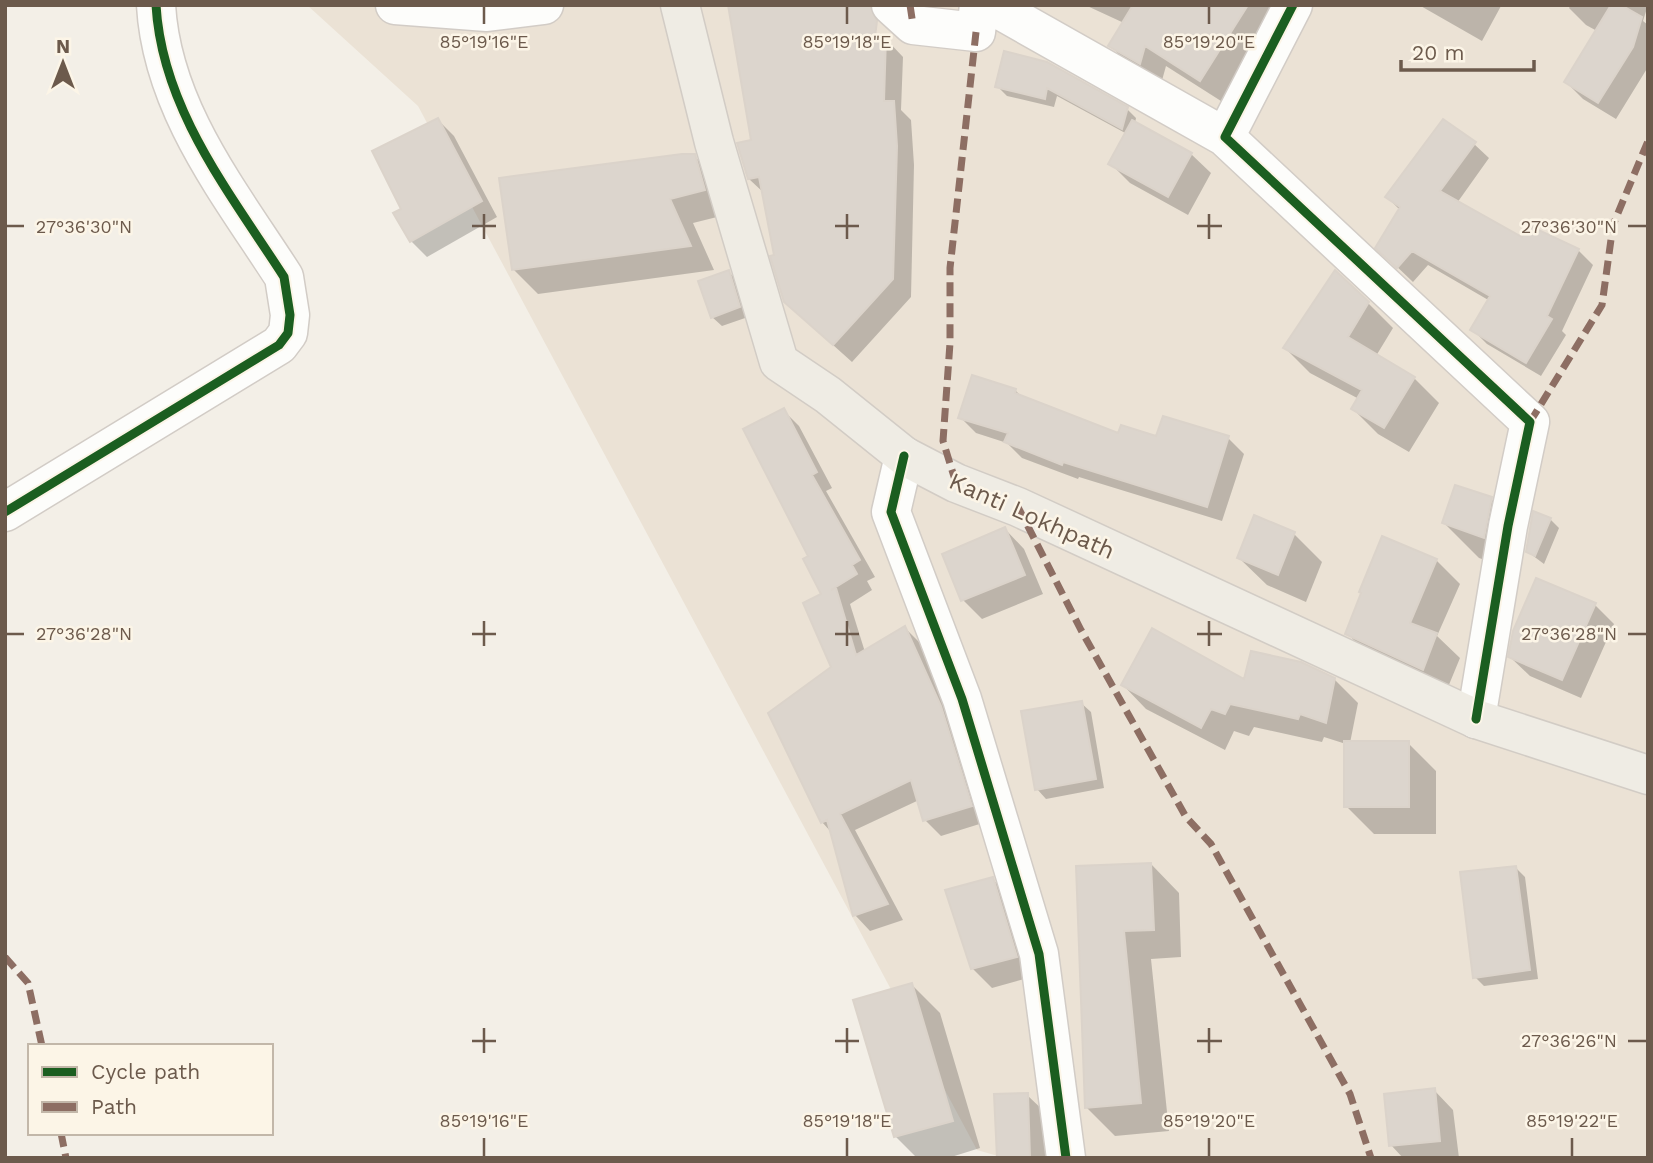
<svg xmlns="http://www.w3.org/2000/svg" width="1653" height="1163" font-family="'Work Sans',sans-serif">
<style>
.residential{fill:#ebe2d5}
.shadow{fill:#0003}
.building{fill:#dcd5cd;stroke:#dbd3ca;stroke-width:2}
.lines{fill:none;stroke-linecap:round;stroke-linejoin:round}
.street-casing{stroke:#d2ccc6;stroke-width:41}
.primary-casing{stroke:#d2ccc5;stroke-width:41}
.street{stroke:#fdfdfb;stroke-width:38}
.primary{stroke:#efece4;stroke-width:38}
.quiet{stroke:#8d6e63;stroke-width:7;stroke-dasharray:14 7;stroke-linecap:butt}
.cycleway-casing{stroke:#fcf5e7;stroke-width:13}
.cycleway{stroke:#1b5e20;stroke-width:9}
.ticks{fill:none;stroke:#6c5a4c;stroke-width:2.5}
.labels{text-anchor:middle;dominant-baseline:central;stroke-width:5;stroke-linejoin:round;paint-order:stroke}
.street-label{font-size:24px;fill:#6c5a4c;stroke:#fcf5e7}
.ticks-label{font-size:18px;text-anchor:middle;fill:#6c5a4c;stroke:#fcf5e7;stroke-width:5;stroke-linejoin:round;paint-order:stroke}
</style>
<rect width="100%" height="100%" fill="#f3efe7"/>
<!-- residential -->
<path class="residential" d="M 307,5 L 1648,5 L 1648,1158 L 1005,1158 L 977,1150 L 418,106 Z"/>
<!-- shadow -->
<path class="shadow" d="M 1085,5 L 1302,5 L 1267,30 L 1221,101 L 1166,66 L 1161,84 L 1131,67 L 1110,45 L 1124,23 Z
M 1419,5 L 1501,5 L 1501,6 L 1482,41 Z
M 1571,5 L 1648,5 L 1643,21 L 1648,25 L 1648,67 L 1616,119 L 1583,99 L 1566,82 L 1597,31 L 1586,25 L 1569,8 Z
M 886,39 L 903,57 L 901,110 L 911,120 L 914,165 L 911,297 L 852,362 L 804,319 L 776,256 L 764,193 L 749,179 L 753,141 Z
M 1006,53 L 1127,109 L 1136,118 L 1135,123 L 1191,154 L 1211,173 L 1188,215 L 1130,183 L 1110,163 L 1127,134 L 1057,96 L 1054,107 L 1007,96 L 997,86 Z
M 438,120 L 454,136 L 497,217 L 427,257 L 411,241 L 403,209 Z
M 1474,144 L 1489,158 L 1457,203 L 1523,240 L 1578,250 L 1593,265 L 1562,331 L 1566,335 L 1541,376 L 1487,344 L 1473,330 L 1490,301 L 1428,265 L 1413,282 L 1392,262 L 1400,210 L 1387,197 Z
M 694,156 L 719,180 L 729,214 L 693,223 L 714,270 L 538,294 L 513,269 Z
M 729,272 L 738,282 L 748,317 L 722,326 L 712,317 Z
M 1368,303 L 1393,328 L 1376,356 L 1414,378 L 1439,403 L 1409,452 L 1378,434 L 1353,409 L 1359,399 L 1310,373 L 1285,348 Z
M 1015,390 L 1023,398 L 1119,436 L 1228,438 L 1244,454 L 1222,521 L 1079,477 L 1078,479 L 1022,458 L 1007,443 L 976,433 L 960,417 Z
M 783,410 L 799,426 L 832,488 L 826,491 L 875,577 L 867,581 L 872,590 L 850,604 L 865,652 L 905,628 L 921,644 L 957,724 L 986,822 L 941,836 L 925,820 L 919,800 L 855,830 L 903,920 L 870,931 L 855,915 L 831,832 L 822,822 L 833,668 L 823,595 L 811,557 Z
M 1491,499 L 1526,534 L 1519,572 L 1479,558 L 1444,523 Z
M 1255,518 L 1294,534 L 1322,562 L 1306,602 L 1267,585 L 1239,558 Z
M 1550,519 L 1559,528 L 1544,564 L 1528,552 Z
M 1005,529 L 1024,549 L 1043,594 L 982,619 L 963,600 Z
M 1436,560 L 1460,584 L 1437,636 L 1460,658 L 1446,692 L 1371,658 L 1348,634 Z
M 1595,605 L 1614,624 L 1581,698 L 1530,676 L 1510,657 Z
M 1334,679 L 1358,703 L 1350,743 L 1408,743 L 1436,771 L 1436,834 L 1374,834 L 1346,806 L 1346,744 L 1324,737 L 1322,742 L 1254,727 L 1249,736 L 1234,731 L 1225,750 L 1146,709 L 1123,685 Z
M 1081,703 L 1091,712 L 1104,788 L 1046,799 L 1037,789 Z
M 1151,864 L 1179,893 L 1181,957 L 1151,959 L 1169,1131 L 1115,1136 L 1087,1108 L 1077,867 Z
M 1515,867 L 1525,877 L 1538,979 L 1484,986 L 1475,977 Z
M 992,879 L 1012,898 L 1035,976 L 992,988 L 972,968 Z
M 912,985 L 940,1013 L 980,1148 L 948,1158 L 917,1158 L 896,1137 Z
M 1434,1090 L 1453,1110 L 1459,1158 L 1403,1158 L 1391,1145 Z
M 1027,1095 L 1047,1114 L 1048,1158 L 998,1158 Z"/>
<!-- building -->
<path class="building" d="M 728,5 L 870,5 L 877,21 L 875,37 L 886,37 L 884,101 L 894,101 L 897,146 L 893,279 L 833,345 L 784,302 L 770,256 L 774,255 L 759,177 L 748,179 L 737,143 L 751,140 Z
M 1133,5 L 1248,5 L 1200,81 L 1145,46 L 1140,64 L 1108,46 Z
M 1611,5 L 1621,5 L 1642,17 L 1633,47 L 1598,103 L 1564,82 Z
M 1004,51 L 1047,62 L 1128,107 L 1122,129 L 1047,88 L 1045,99 L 995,87 Z
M 438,118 L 482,201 L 410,242 L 393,213 L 401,209 L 372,151 Z
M 1443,119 L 1476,142 L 1440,191 L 1522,237 L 1528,225 L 1579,249 L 1547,316 L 1552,319 L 1526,363 L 1470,330 L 1490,296 L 1412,251 L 1397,268 L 1375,248 L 1400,207 L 1385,197 Z
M 1132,120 L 1192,153 L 1168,197 L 1108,164 Z
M 682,154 L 695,154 L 705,190 L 670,199 L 691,246 L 512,270 L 499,178 Z
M 729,270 L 740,307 L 711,318 L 698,281 Z
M 1335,270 L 1369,302 L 1348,337 L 1415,377 L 1384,428 L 1351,409 L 1362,390 L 1283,348 Z
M 972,375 L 1016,389 L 1015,393 L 1118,433 L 1121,425 L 1156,436 L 1163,416 L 1229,436 L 1207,507 L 1063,462 L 1062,465 L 1004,442 L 1008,433 L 958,418 Z
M 784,408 L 817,472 L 812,475 L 860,560 L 852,565 L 857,574 L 831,590 L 836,588 L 856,655 L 905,626 L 941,706 L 972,806 L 923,821 L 911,780 L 840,814 L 888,904 L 853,916 L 827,820 L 821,823 L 768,713 L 831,667 L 803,603 L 821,594 L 803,559 L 808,556 L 743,429 Z
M 1455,485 L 1492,497 L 1484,538 L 1442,523 Z
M 1533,511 L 1551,518 L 1535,556 L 1526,552 Z
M 1254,515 L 1295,532 L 1278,575 L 1237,558 Z
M 1005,527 L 1025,575 L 961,601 L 942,554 Z
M 1382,536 L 1437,559 L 1410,623 L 1437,633 L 1423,670 L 1345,634 L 1361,593 L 1359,592 Z
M 1536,578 L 1596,603 L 1562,680 L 1508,657 L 1513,631 Z
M 1152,628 L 1244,679 L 1251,651 L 1301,662 L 1335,678 L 1326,723 L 1300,714 L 1298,719 L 1230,704 L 1225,714 L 1211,709 L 1201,728 L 1121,685 Z
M 1082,701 L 1096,779 L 1035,790 L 1021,711 Z
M 1344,741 L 1409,741 L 1409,807 L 1344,807 Z
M 1151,863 L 1154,930 L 1124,931 L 1141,1103 L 1085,1108 L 1076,866 Z
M 1516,866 L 1530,970 L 1473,978 L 1460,872 Z
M 993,877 L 1017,957 L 971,969 L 945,890 Z
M 912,983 L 953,1121 L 894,1137 L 853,1000 Z
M 1435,1088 L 1440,1141 L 1389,1146 L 1384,1094 Z
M 1028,1093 L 1030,1158 L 997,1158 L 994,1094 Z"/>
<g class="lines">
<!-- street casing -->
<g class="street-casing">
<path id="street" d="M 395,5 L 487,12 L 544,5
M 891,5 L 913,25 L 976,32 L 979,5
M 991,5 L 1225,137
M 1293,5 L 1225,137 L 1530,422 L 1508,526 L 1476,719
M 904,456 L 891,512 L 962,699 L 1039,954 L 1066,1158
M 5,512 L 279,345 L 288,333 L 290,315 L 284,277 C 230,193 162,109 156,5"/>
</g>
<!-- primary casing -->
<g class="primary-casing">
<path id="primary" d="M 680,5 L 714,142 L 779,362 L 828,395 L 904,456 L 956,483 L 1018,507 L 1476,719 L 1648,775"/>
</g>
<!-- street -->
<use href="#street" class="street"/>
<!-- primary -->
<use href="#primary" class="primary"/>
<!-- quiet -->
<path class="quiet" d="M 910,5 L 913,25
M 1530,422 L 1602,305 L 1613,225 L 1648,141
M 956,483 L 943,441 L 950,343 L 950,268 L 976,32
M 1018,507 L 1081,630 L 1186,817 L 1211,844 L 1350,1094 L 1371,1158
M 5,957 L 28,983 L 42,1046
M 61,1133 L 66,1158"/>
<!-- cycleway casing -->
<g class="cycleway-casing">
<path id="cycleway" d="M 1293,5 L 1225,137 L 1530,422 L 1508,526 L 1476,719
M 904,456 L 891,512 L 962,699 L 1039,954 L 1066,1158
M 5,512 L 279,345 L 288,333 L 290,315 L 284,277 C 230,193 162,109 156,5"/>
</g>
<!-- cycleway -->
<use href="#cycleway" class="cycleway"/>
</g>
<!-- ticks -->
<path class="ticks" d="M 484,7 L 484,24M 847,7 L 847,24M 1209,7 L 1209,24M 484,214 L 484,239M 847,214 L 847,239M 1209,214 L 1209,239M 7,226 L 24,226M 472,226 L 496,226M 835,226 L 859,226M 1197,226 L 1222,226M 1628,226 L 1646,226M 484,621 L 484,646M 847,621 L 847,646M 1209,621 L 1209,646M 7,634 L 24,634M 472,634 L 496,634M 835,634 L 859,634M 1197,634 L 1222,634M 1628,634 L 1646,634M 484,1028 L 484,1053M 847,1028 L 847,1053M 1209,1028 L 1209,1053M 472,1041 L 496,1041M 835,1041 L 859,1041M 1197,1041 L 1222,1041M 1628,1041 L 1646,1041M 484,1138 L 484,1156M 847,1138 L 847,1156M 1209,1138 L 1209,1156M 1572,1138 L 1572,1156"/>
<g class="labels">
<!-- street labels -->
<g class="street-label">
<text transform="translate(1032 516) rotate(24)">Kanti Lokhpath</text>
</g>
</g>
<g class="ticks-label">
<text x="484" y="48">85°19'16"E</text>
<text x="847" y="48">85°19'18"E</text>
<text x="1209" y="48">85°19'20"E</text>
<text x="84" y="233">27°36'30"N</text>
<text x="1569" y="233">27°36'30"N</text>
<text x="84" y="640">27°36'28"N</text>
<text x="1569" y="640">27°36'28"N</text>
<text x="1569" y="1047">27°36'26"N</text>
<text x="484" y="1127">85°19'16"E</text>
<text x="847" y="1127">85°19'18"E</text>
<text x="1209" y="1127">85°19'20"E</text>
<text x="1572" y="1127">85°19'22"E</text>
</g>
<!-- border -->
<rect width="1653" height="1163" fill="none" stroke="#6c5a4c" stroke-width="14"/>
<!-- legend -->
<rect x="28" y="1044" width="245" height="91" fill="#fcf5e7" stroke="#c2b7a9" stroke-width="2"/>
<rect x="42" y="1067" width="35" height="10" fill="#1b5e20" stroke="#c2b7a9" stroke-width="2"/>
<text x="91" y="1079" font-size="21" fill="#6c5a4c">Cycle path</text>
<rect x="42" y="1102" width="35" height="10" fill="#8d6e63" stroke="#c2b7a9" stroke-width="2"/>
<text x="91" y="1114" font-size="21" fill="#6c5a4c">Path</text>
<!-- north arrow -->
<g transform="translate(63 63)" stroke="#fcf5e7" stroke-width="5" paint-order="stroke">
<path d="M0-5L12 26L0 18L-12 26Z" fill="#6c5a4c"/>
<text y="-10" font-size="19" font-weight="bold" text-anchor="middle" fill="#6c5a4c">N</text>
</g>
<!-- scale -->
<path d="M1401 60v10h133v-10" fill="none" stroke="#6c5a4c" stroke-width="3.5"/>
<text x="1412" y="60" font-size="21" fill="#6c5a4c" stroke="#fcf5e7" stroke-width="5" paint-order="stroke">20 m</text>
</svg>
